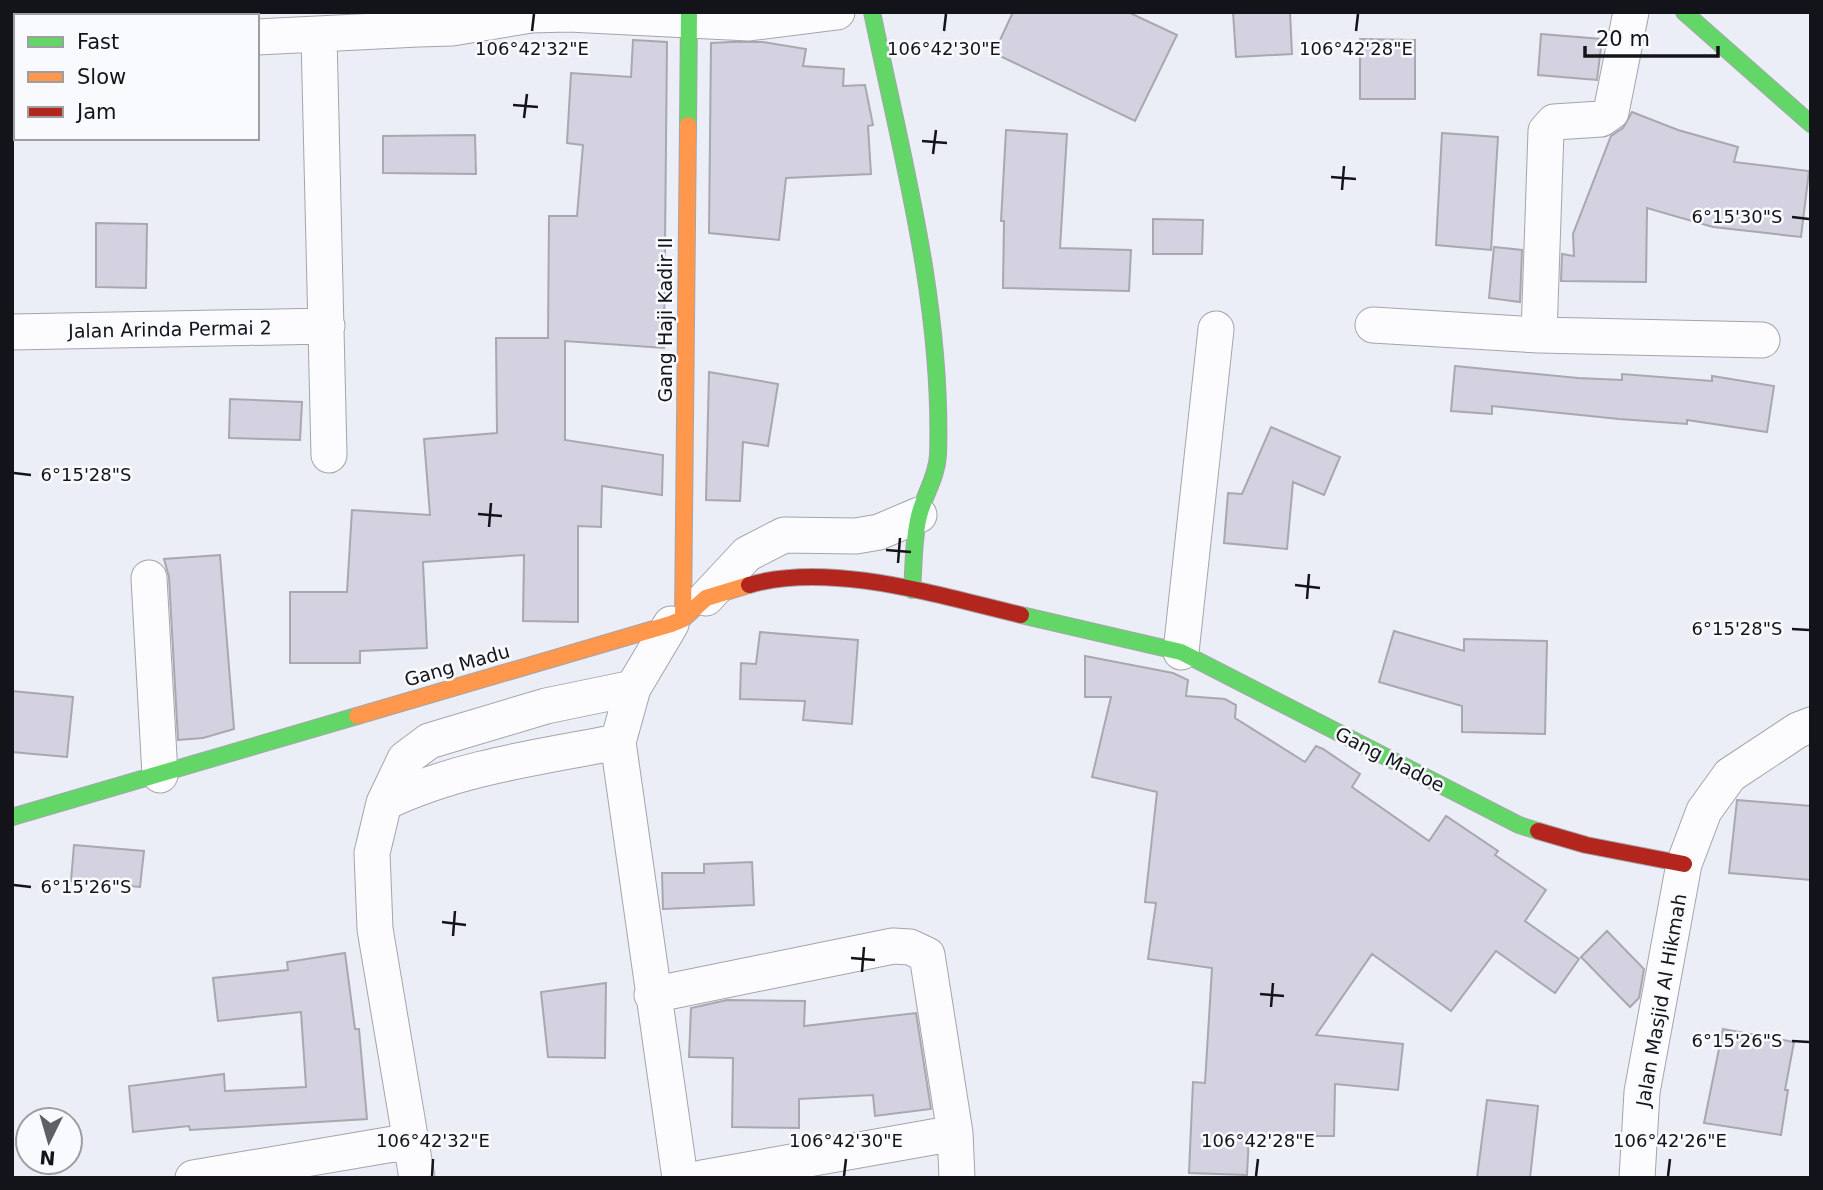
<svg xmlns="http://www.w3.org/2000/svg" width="1823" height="1190" font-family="'DejaVu Sans',sans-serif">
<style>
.building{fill:#d4d1e1;stroke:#a8a8ae;stroke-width:2}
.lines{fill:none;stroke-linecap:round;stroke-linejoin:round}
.street-casing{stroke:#a4a5ab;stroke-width:37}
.fast-casing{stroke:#a4a5ab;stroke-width:18}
.slow-casing{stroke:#a4a5ab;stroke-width:18}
.jam-casing{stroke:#a4a5ab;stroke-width:18}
.street{stroke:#fcfcfe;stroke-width:35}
.fast{stroke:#63d668;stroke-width:16}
.slow{stroke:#ff974d;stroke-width:16}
.jam{stroke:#b3261e;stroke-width:16}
.ticks{fill:none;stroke:#131419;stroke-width:2.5}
.labels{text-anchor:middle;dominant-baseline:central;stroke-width:5;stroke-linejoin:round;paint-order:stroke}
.street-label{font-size:19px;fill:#131419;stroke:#f9fafd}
.ticks-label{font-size:18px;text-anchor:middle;fill:#131419;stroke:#f9fafd;stroke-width:5;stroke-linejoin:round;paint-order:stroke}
</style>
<rect width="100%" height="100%" fill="#ebeef6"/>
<!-- building -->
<path class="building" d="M 1013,12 L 1128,12 L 1177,35 L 1135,121 L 994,53 Z
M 1233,12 L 1290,12 L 1292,54 L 1236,57 Z
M 1541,34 L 1602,39 L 1597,80 L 1538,75 Z
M 1360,39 L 1415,40 L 1415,99 L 1360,99 Z
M 633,40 L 667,42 L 664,348 L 565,341 L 565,440 L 663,455 L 662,495 L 602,486 L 601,527 L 578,526 L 578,622 L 523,621 L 524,555 L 423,562 L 427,648 L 360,651 L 360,663 L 290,663 L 290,592 L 347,592 L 352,510 L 430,515 L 424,439 L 497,433 L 496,338 L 548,338 L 549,216 L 577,216 L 583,145 L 567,143 L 571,73 L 631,77 Z
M 732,42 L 763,42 L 806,49 L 803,66 L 844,69 L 843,86 L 865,85 L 873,125 L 868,126 L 871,174 L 786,178 L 779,240 L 709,233 L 711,43 Z
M 1632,112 L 1678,130 L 1738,147 L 1734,162 L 1809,171 L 1801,237 L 1713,227 L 1647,208 L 1646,282 L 1561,281 L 1562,254 L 1574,256 L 1573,234 L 1611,136 L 1623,128 Z
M 1006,130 L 1067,134 L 1060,248 L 1131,250 L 1129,291 L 1003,288 L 1004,221 L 1001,221 Z
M 1442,133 L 1498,137 L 1491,250 L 1436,245 Z
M 475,135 L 476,174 L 383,173 L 383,136 Z
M 1153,219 L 1203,220 L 1202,254 L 1153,254 Z
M 96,223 L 147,224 L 146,288 L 96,287 Z
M 1494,247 L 1522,250 L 1520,302 L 1489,298 Z
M 1455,366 L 1578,378 L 1622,380 L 1622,374 L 1712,381 L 1712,376 L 1774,386 L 1767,432 L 1687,420 L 1687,424 L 1619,419 L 1492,406 L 1492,414 L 1451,411 Z
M 709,372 L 778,384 L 768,446 L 743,442 L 740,501 L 706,500 Z
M 230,399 L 302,402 L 300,440 L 229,438 Z
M 1271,427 L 1340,457 L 1324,495 L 1293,482 L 1287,549 L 1224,543 L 1228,493 L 1242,494 Z
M 220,555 L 234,729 L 203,738 L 178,740 L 169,577 L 164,559 Z
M 1394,631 L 1464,651 L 1464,639 L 1547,641 L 1545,734 L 1462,732 L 1462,706 L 1379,682 Z
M 760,632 L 858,640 L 852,724 L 803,720 L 805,701 L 740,699 L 741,663 L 756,664 Z
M 1085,656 L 1173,673 L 1188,680 L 1186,696 L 1225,699 L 1236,705 L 1235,718 L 1305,762 L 1316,746 L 1323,749 L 1360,774 L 1352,787 L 1429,841 L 1446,816 L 1498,851 L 1495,855 L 1546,890 L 1525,921 L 1579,959 L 1555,993 L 1496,951 L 1451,1011 L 1372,954 L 1316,1035 L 1403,1044 L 1398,1090 L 1335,1084 L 1334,1136 L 1249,1136 L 1247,1175 L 1189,1173 L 1193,1082 L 1205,1083 L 1212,968 L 1148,959 L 1156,903 L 1145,902 L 1157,792 L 1092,777 L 1111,697 L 1085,697 Z
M 12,691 L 73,697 L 67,757 L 12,752 Z
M 1737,800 L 1811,806 L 1811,880 L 1729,873 Z
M 74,845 L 144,851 L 140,887 L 71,881 Z
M 752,862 L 754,905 L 663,909 L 662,873 L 704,873 L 704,864 Z
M 1607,931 L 1644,969 L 1639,998 L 1630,1007 L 1581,957 Z
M 345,953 L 355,1029 L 359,1029 L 367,1119 L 190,1130 L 189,1126 L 133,1132 L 129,1086 L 224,1074 L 225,1091 L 306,1087 L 301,1012 L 218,1021 L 213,978 L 288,970 L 287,962 Z
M 606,983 L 605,1058 L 548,1057 L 541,992 Z
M 727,1000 L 805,1001 L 804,1026 L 916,1013 L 931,1109 L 875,1116 L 873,1095 L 799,1099 L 799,1128 L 732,1127 L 733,1058 L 689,1057 L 691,1008 Z
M 1723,1029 L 1794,1042 L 1785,1090 L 1788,1090 L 1781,1135 L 1704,1123 Z
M 1487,1100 L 1538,1106 L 1530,1178 L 1477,1178 Z"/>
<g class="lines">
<!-- street casing -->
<g class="street-casing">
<path id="street" d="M 1631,12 L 1611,112 L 1601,119 L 1554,122 L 1546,131 L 1539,335 L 1762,340
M 418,29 L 452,28 L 531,15 L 569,14 L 749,23 L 837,12
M 319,36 L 329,455
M 257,37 L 418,29 L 423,12
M 12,44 L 16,44
M 1373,325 L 1539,335
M 12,332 L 327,326
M 149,578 L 160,775
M 706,598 L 747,554 L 784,535 L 856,536 L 879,532 L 919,515
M 671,624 L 633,688 L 618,742 L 680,1178
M 1181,652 L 1216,329
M 384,803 C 456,768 539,757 618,742
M 652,995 L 893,946 L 910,947 L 927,955 L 955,1133 L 957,1178
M 193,1178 L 411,1141
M 417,1178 L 375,929 L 372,853 L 384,803 L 405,759 L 429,741 L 546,706 L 633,688
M 702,1178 L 955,1133
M 1637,1178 L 1642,1092 L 1684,864 L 1704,811 L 1730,775 L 1798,730 L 1811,725"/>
</g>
<!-- fast casing -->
<g class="fast-casing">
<path id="fast" d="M 872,12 C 902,157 943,305 938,455 C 937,477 924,495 919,516 C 913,539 914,566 912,590
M 1684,12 L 1811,124
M 688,125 L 689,12
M 1021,615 L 1181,652 L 1519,825 L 1538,831
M 12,817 L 357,716"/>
</g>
<!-- slow casing -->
<g class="slow-casing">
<path id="slow" d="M 683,619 L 688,125
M 357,716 L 671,624 L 683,619 L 706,598 L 749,585"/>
</g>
<!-- jam casing -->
<g class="jam-casing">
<path id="jam" d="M 749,585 C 831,561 940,596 1021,615
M 1538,831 L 1586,845 L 1684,864"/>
</g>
<!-- street -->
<use href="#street" class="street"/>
<!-- fast -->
<use href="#fast" class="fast"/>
<!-- slow -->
<use href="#slow" class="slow"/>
<!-- jam -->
<use href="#jam" class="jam"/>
</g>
<!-- ticks -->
<path class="ticks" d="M 532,31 L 534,14M 944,31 L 946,14M 1356,31 L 1358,14M 513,105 L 538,107M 524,118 L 527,94M 922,141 L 947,143M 933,154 L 936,130M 1331,177 L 1356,179M 1342,190 L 1344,166M 1792,217 L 1809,219M 14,473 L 31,475M 478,514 L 502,516M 489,527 L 491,503M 886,550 L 911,552M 898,563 L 900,538M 1295,585 L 1320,588M 1307,599 L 1309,574M 1792,629 L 1809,630M 14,885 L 31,887M 442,922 L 466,925M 453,936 L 455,911M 851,958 L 875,960M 862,972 L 864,947M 1260,994 L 1284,996M 1271,1007 L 1273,983M 1792,1041 L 1809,1042M 432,1176 L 433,1159M 844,1176 L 846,1159M 1256,1176 L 1258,1159M 1668,1176 L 1670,1159"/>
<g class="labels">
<!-- street labels -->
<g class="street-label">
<text transform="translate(665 320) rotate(-90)">Gang Haji Kadir II</text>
<text transform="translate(170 329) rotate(-1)">Jalan Arinda Permai 2</text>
<text transform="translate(457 665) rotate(-16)">Gang Madu</text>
<text transform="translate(1390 759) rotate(27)">Gang Madoe</text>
<text transform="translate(1661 1000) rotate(-80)">Jalan Masjid Al Hikmah</text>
</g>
</g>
<g class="ticks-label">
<text x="532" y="55">106°42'32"E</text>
<text x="944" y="55">106°42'30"E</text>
<text x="1356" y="55">106°42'28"E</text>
<text x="1737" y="223">6°15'30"S</text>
<text x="86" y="481">6°15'28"S</text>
<text x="1737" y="635">6°15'28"S</text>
<text x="86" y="893">6°15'26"S</text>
<text x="1737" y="1047">6°15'26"S</text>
<text x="433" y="1147">106°42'32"E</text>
<text x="846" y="1147">106°42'30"E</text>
<text x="1258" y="1147">106°42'28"E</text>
<text x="1670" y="1147">106°42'26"E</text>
</g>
<!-- border -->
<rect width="1823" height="1190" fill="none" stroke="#131419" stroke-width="28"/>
<!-- legend -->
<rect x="14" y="14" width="245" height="126" fill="#f9fafd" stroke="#9d9ea2" stroke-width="2"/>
<rect x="28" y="37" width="35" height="10" fill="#63d668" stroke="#9d9ea2" stroke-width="2"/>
<text x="77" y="49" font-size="21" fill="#131419">Fast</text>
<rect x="28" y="72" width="35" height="10" fill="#ff974d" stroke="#9d9ea2" stroke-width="2"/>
<text x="77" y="84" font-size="21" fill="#131419">Slow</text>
<rect x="28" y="107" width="35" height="10" fill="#b3261e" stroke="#9d9ea2" stroke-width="2"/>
<text x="77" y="119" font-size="21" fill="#131419">Jam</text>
<!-- north arrow -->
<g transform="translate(49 1141) rotate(185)"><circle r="33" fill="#f9fafd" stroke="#9d9ea2" stroke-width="2"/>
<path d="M0-5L12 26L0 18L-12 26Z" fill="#5f6066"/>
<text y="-10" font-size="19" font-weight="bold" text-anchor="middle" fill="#131419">N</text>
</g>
<!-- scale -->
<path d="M1585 46v10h133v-10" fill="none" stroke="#131419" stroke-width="3.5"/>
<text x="1596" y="46" font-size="21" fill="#131419" stroke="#f9fafd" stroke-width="5" paint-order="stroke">20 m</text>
</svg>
